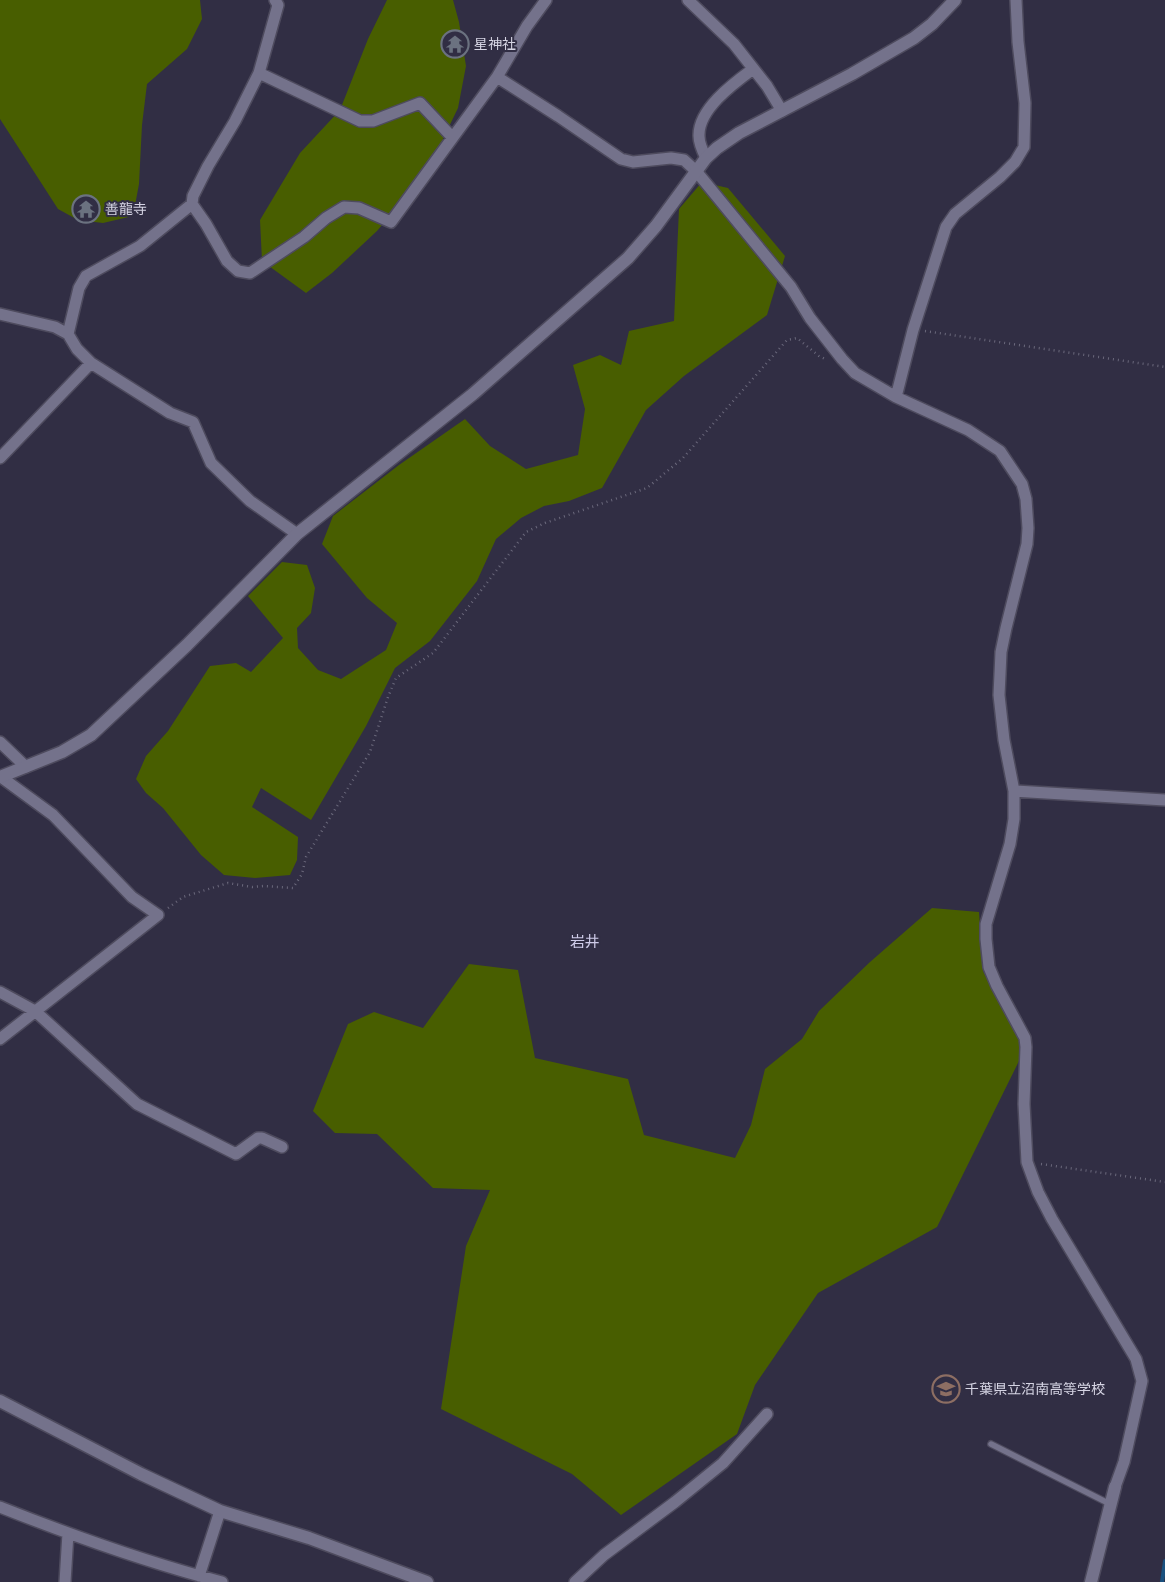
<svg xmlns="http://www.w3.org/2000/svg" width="1165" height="1582" font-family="Helvetica,'Noto Sans JP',sans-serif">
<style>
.green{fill:#485e00}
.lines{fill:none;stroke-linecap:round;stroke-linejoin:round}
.stream{stroke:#1a517f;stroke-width:4}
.service-casing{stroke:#4e4b5e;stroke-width:8}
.minor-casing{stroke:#4e4b5e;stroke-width:14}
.tertiary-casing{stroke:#4e4b5e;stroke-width:15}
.path{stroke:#6b697c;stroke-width:2.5;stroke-dasharray:1 4;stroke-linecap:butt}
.service{stroke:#74728b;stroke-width:5.5}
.minor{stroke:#74728b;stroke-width:11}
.tertiary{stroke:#74728b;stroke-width:12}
.labels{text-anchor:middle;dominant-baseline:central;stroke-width:4;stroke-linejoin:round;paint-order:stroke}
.poi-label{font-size:14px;fill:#d5d4e3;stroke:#312e44;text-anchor:start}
.neighbourhood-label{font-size:15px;fill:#cecbe8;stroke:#312e44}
</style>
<rect width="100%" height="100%" fill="#312e44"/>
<!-- green -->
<path class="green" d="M 0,0 L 200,0 L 202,19 L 187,49 L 147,84 L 142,125 L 139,184 L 133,216 L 103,223 L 78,220 L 58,209 L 0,119 Z
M 387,0 L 453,0 L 459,22 L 466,66 L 458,108 L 428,170 L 377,231 L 332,273 L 306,293 L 262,261 L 260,220 L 300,153 L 340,110 L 368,39 Z
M 702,182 L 728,188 L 785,256 L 767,315 L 684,376 L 646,410 L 602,488 L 569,501 L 544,506 L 521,518 L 496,539 L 477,581 L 430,641 L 395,668 L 366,726 L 311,820 L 261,788 L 252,807 L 298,837 L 297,860 L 290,875 L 255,878 L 224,875 L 201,855 L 163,808 L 146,793 L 136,779 L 146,756 L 168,731 L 210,666 L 236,663 L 251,672 L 283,638 L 248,596 L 282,562 L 307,565 L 315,588 L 311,613 L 297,628 L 298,648 L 318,670 L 341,679 L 386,650 L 397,623 L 367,598 L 322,544 L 333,516 L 399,465 L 465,419 L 490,446 L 526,469 L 578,455 L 585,409 L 573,365 L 600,355 L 621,365 L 629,331 L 674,321 L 679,209 Z
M 932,908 L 979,912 L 983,971 L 1020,1041 L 1020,1059 L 937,1227 L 818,1293 L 755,1385 L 737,1434 L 621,1515 L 572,1474 L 441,1409 L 466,1246 L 490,1190 L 433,1188 L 377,1134 L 335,1133 L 313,1111 L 348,1024 L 374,1012 L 423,1028 L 469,964 L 518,970 L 535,1058 L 628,1079 L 644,1135 L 735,1158 L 751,1125 L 765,1069 L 802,1039 L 819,1011 L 870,962 Z"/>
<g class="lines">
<!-- stream -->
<path class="stream" d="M 1162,1582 L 1165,1561"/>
<!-- service casing -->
<g class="service-casing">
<path id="service" d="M 991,1444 L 1110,1504"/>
</g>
<!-- minor casing -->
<g class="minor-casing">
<path id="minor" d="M 688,0 L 734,44 L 767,86 L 782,111
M 259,73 L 360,121 L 373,121 L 420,103 L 452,137
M 497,77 L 558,116 L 621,159 L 633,162 L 671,158 L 684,160 L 696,171 L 791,287 L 810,318 L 842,359 L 855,373 L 896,397 L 968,430 L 1000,451 L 1022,484 L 1026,499 L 1028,528 L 1027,544 L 1006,628 L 1001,652 L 1000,674 L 999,695 L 1004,740 L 1014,791 L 1014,819 L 1010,844 L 986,924 L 986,939 L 989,967 L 997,986 L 1025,1038 L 1026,1047 L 1024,1104 L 1027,1162 L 1038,1192 L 1052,1219 L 1136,1359 L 1142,1381 L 1124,1462 L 1115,1487
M 706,158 C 703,152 699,143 699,136 C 698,109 734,83 753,69
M 192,204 L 206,224 L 227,261 L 238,271 L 250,273 L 304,237 L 326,218 L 344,207 L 359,208 L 391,222 L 497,77 L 527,26 L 546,0
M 0,314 L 55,327 L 68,334 L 77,349 L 91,363 L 170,413 L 193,422 L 211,463 L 250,501 L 297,534
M 68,334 L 79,288 L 86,276 L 140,246 L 192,204 L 193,196 L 208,166 L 235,121 L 259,73 L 278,5 L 275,0
M 896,397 L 913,330 L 946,227 L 955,214 L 1000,177 L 1015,162 L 1024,147 L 1025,103 L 1018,42 L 1016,0
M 0,458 L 91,363
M 0,742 L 26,767
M 1014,791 L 1165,800
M 0,992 L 35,1011 L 137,1104 L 236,1154 L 258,1138 L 262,1138 L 282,1147
M 0,1039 L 158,915 L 132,897 L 53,815 L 1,777
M 0,1507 C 73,1536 146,1562 222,1582
M 199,1576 L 220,1511
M 65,1582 L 68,1533
M 575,1582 L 604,1555 L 675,1502 L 723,1463 L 767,1414"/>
</g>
<!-- tertiary casing -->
<g class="tertiary-casing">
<path id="tertiary" d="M 0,777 L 62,752 L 91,735 L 187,645 L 297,534 L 473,394 L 628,258 L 656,226 L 706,158 L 717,148 L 739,133 L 852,74 L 914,38 L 932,24 L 955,0
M 0,1401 L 141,1474 L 220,1511 L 309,1538 L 427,1582
M 1091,1582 L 1115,1487"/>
</g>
<!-- path -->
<path class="path" d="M 925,331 L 1165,367
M 168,908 L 183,897 L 228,883 L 252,887 L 264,886 L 293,888 L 302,874 L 306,857 L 370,752 L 388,697 L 396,678 L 433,653 L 526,532 L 545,523 L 647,488 L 683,458 L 787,340 L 797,338 L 819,356 L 827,360
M 1041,1164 L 1165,1182"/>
<!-- service -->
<use href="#service" class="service"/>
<!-- minor -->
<use href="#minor" class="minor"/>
<!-- tertiary -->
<use href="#tertiary" class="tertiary"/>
</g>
<!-- icons -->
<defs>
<g id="temple-ring" transform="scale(1.4375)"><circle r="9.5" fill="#312e44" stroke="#6b7280" stroke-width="1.5"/><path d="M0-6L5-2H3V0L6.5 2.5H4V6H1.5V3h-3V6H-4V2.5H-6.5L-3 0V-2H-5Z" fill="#6b7280"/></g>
<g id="school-ring" transform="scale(1.4375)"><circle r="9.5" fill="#312e44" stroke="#8d6e63" stroke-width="1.5"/><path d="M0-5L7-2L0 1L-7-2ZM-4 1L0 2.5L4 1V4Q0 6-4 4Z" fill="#8d6e63"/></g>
</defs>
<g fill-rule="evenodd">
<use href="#temple-ring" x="455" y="44"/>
<use href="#temple-ring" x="86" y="209"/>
<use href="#school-ring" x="946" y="1389"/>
</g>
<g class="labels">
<!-- poi labels -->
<g class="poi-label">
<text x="474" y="44">星神社</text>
<text x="105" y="209">善龍寺</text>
<text x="965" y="1389">千葉県立沼南高等学校</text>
</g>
<!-- neighbourhood labels -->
<g class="neighbourhood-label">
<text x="585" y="941">岩井</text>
</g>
</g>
</svg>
